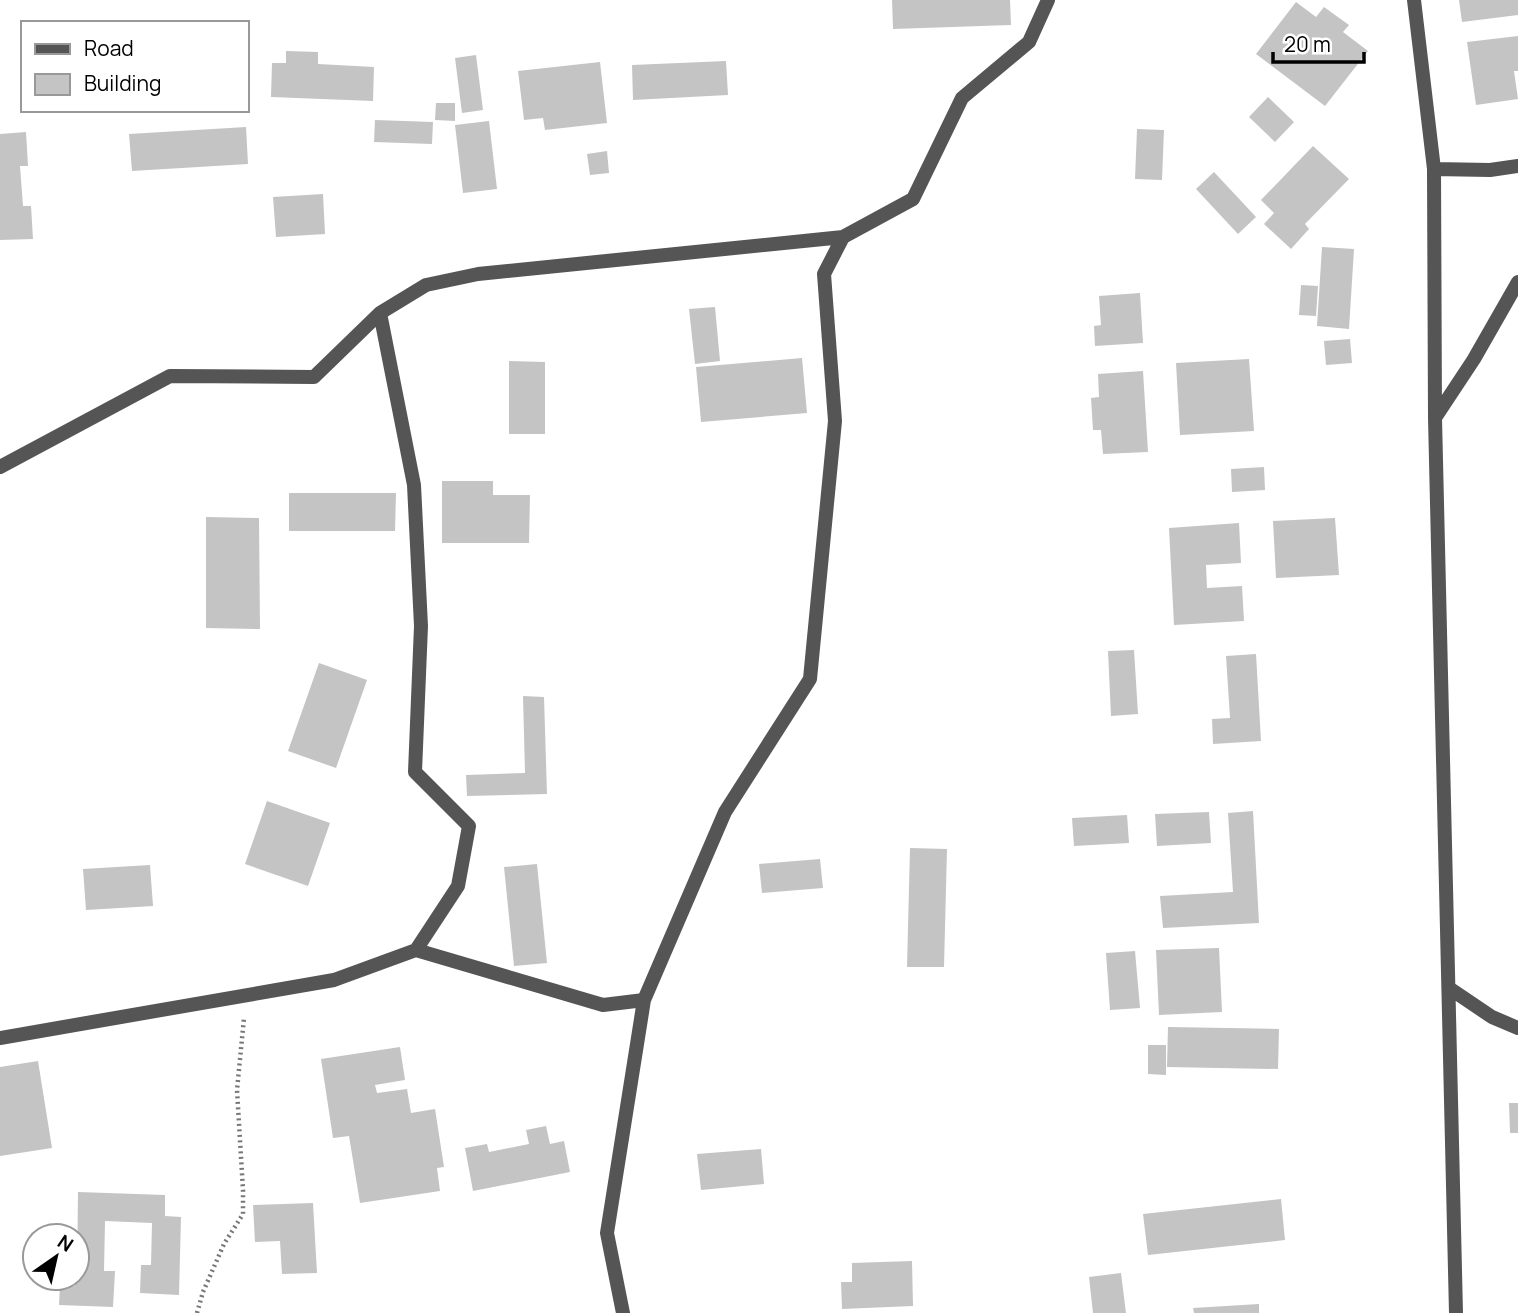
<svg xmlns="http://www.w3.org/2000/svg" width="1518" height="1313" font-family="Manrope,sans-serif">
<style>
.building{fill:#c4c4c4}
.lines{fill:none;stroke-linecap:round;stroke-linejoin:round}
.path{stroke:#777;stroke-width:4.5;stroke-dasharray:2 3.5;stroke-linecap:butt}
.street{stroke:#555;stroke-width:14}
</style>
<rect width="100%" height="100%" fill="#fff"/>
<!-- building -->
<path class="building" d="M 892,0 L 1010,0 L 1011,25 L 893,29 Z
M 1459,0 L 1518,0 L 1518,15 L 1462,22 Z
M 1296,2 L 1316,17 L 1324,7 L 1349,25 L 1343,32 L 1368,51 L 1325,106 L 1256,54 Z
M 1518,36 L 1518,71 L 1514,71 L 1518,99 L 1476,105 L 1467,42 Z
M 286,51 L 318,52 L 318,64 L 374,67 L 373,101 L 271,97 L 272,63 L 286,63 Z
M 476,55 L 483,110 L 462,113 L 455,58 Z
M 726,61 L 728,95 L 633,100 L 632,65 Z
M 600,62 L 607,123 L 545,130 L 543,118 L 524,120 L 518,71 Z
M 1268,97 L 1294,122 L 1275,142 L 1249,117 Z
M 436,103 L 455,103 L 455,121 L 435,120 Z
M 375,120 L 433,122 L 432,144 L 374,142 Z
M 489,121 L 497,189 L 463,193 L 455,125 Z
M 246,127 L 248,164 L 132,171 L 129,134 Z
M 1137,129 L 1164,130 L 1162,180 L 1135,179 Z
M 26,132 L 28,166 L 20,166 L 23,206 L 31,206 L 33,239 L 0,240 L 0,134 Z
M 1313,146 L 1349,179 L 1305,224 L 1309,229 L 1291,249 L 1264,224 L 1274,213 L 1261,200 Z
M 607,151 L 609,173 L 590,175 L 587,154 Z
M 1214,172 L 1256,217 L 1238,234 L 1196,189 Z
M 323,194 L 325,234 L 276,237 L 273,197 Z
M 1322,247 L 1354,249 L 1349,329 L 1317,326 Z
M 1301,285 L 1318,286 L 1316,316 L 1299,315 Z
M 1140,293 L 1143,343 L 1095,346 L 1094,326 L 1101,325 L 1099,296 Z
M 715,307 L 720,361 L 695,364 L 689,309 Z
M 1350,339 L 1352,363 L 1326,365 L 1324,341 Z
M 802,358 L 807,413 L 701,422 L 696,367 Z
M 1249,359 L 1254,431 L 1180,435 L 1176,363 Z
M 509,361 L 545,362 L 545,434 L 509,434 Z
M 1143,371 L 1148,452 L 1103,454 L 1101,430 L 1093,430 L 1091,398 L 1099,397 L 1098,374 Z
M 1264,467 L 1265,490 L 1232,492 L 1231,469 Z
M 442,481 L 493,481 L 493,495 L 530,495 L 529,543 L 442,543 Z
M 289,493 L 396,493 L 395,531 L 289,531 Z
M 206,517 L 259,518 L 260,629 L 206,628 Z
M 1335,518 L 1339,575 L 1276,578 L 1273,521 Z
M 1239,523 L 1241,563 L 1206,565 L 1207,588 L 1242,586 L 1244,621 L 1174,625 L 1169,528 Z
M 1134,650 L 1138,714 L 1111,716 L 1108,651 Z
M 1256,654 L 1261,741 L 1213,744 L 1212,719 L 1230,718 L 1226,656 Z
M 319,663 L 367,680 L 336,768 L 288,751 Z
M 523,696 L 544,697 L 547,794 L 467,796 L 466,775 L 525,773 Z
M 267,801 L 330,823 L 308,886 L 245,864 Z
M 1253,811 L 1259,923 L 1163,928 L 1160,896 L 1233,892 L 1228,813 Z
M 1209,812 L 1211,843 L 1157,846 L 1155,814 Z
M 1127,815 L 1129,843 L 1074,846 L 1072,818 Z
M 910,848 L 947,849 L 944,967 L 907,967 Z
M 820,859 L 823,888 L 762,893 L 759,864 Z
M 537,864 L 547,963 L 514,966 L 504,867 Z
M 150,865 L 153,906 L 86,910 L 83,869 Z
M 1219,948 L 1222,1012 L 1159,1015 L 1156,950 Z
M 1135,951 L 1140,1008 L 1110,1010 L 1106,953 Z
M 1168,1027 L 1279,1029 L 1278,1069 L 1167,1067 Z
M 1148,1045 L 1166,1045 L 1166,1075 L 1148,1074 Z
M 400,1047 L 405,1080 L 375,1085 L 377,1093 L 407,1089 L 411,1113 L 435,1109 L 444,1167 L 437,1168 L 440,1191 L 360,1203 L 349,1136 L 333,1138 L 321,1059 Z
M 38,1061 L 52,1148 L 0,1156 L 0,1067 Z
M 1509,1103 L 1518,1103 L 1518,1133 L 1510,1133 Z
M 546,1126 L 550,1144 L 564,1141 L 570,1172 L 473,1191 L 465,1148 L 487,1144 L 489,1152 L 529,1144 L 526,1130 Z
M 761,1149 L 764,1184 L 701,1190 L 697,1154 Z
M 78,1192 L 165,1195 L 165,1216 L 181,1217 L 179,1295 L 140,1293 L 141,1265 L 151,1265 L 152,1223 L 105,1221 L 104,1271 L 115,1271 L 113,1307 L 59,1305 L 60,1285 L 75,1286 L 75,1278 L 77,1278 Z
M 1281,1199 L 1285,1240 L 1148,1255 L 1143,1214 Z
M 313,1203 L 317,1273 L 282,1274 L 280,1241 L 255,1242 L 253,1205 Z
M 912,1261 L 913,1306 L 842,1309 L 841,1282 L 852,1282 L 852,1263 Z
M 1121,1273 L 1126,1313 L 1093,1313 L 1089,1277 Z
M 1259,1304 L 1259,1313 L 1194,1313 L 1193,1308 Z"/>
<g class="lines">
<!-- path -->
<path class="path" d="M 197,1313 L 203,1292 L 224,1244 L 243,1214 L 243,1190 L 237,1090 L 244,1018"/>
<!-- street -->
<path class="street" d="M 1414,0 L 1434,169 L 1435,418 L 1456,1313
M 1434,169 L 1490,170 L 1518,166
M 380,313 L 414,485 L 421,626 L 415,772 L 469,826 L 458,886 L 416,950
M 1435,418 L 1474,359 L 1518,282
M 0,467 L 170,376 L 314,377 L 380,313 L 426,285 L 478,274 L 843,237
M 1449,988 L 1492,1017 L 1518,1028
M 0,1038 L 334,980 L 416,950 L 603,1005 L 644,1000
M 623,1313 L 607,1233 L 644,1000 L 725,812 L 810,679 L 835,421 L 824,274 L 843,237 L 913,199 L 962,98 L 1029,42 L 1048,0"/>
</g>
<!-- legend -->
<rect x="21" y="21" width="228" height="91" fill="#ffffff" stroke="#999999" stroke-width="2"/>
<rect x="35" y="44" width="35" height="10" fill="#555555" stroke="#999999" stroke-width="2"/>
<text x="84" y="56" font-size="21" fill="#000000">Road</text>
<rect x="35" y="74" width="35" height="21" fill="#c4c4c4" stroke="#999999" stroke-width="2"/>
<text x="84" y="91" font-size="21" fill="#000000">Building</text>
<!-- north arrow -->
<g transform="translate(56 1257) rotate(34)"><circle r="33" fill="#ffffff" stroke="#999999" stroke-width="2"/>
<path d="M0-5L12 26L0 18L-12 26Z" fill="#000000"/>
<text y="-10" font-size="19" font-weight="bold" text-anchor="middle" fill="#000000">N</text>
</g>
<!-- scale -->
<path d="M1273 52v10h91v-10" fill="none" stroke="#000000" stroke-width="3.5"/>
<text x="1284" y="52" font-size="21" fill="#000000" stroke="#ffffff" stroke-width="5" paint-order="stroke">20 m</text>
</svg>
